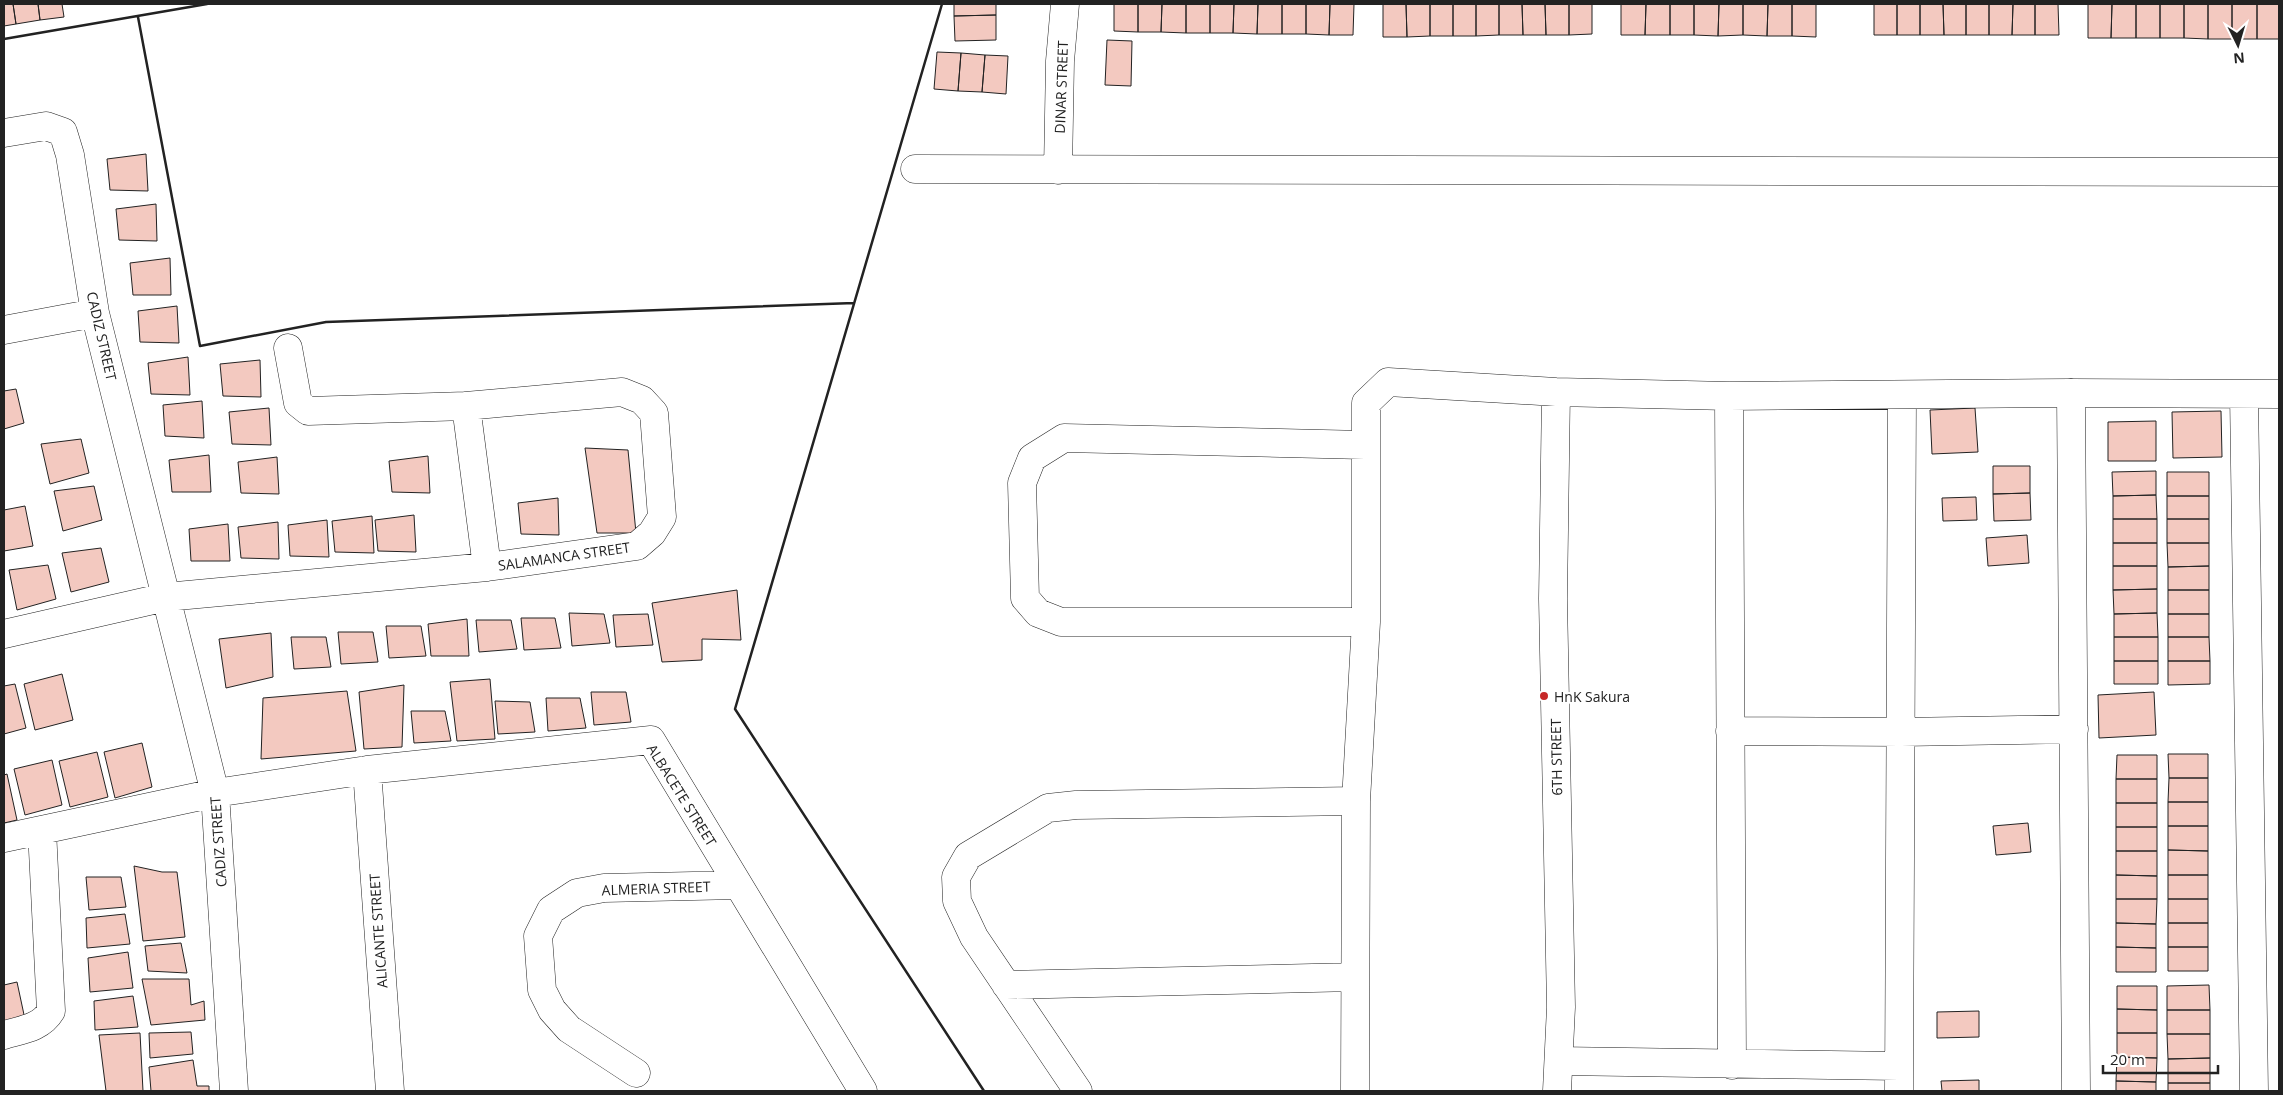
<svg xmlns="http://www.w3.org/2000/svg" width="2283" height="1095" font-family="'Open Sans',sans-serif">
<style>
.building{fill:#f3c9c0;stroke:#222}
.lines{fill:none;stroke-linecap:round;stroke-linejoin:round}
.minor-casing{stroke:#222;stroke-width:29}
.minor{stroke:#fff;stroke-width:28}
.wall{stroke:#222;stroke-width:2.5}
.poi-dot{fill:#c62828;stroke:#fff;stroke-width:2}
.labels{text-anchor:middle;dominant-baseline:central;stroke-width:4;stroke-linejoin:round;paint-order:stroke}
.street-label{font-size:14px;fill:#222;stroke:#fff}
.poi-label{font-size:14px;fill:#222;stroke:#fff;text-anchor:start}
</style>
<rect width="100%" height="100%" fill="#fff"/>
<!-- building -->
<path class="building" d="M 4,4 L 13,4 L 16,24 L 4,26 Z
M 13,4 L 38,4 L 40,20 L 16,24 Z
M 38,4 L 62,4 L 64,17 L 40,20 Z
M 954,4 L 996,4 L 996,15 L 954,16 Z
M 1114,4 L 1138,4 L 1138,32 L 1114,31 Z
M 1138,4 L 1162,4 L 1161,32 L 1138,32 Z
M 1162,4 L 1186,4 L 1186,33 L 1161,32 Z
M 1186,4 L 1210,4 L 1210,33 L 1186,33 Z
M 1210,4 L 1234,4 L 1233,33 L 1210,33 Z
M 1234,4 L 1258,4 L 1257,34 L 1233,33 Z
M 1258,4 L 1282,4 L 1282,34 L 1257,34 Z
M 1282,4 L 1306,4 L 1306,34 L 1282,34 Z
M 1306,4 L 1330,4 L 1329,35 L 1306,34 Z
M 1330,4 L 1354,4 L 1353,35 L 1329,35 Z
M 1383,4 L 1406,4 L 1407,37 L 1383,37 Z
M 1406,4 L 1430,4 L 1430,36 L 1407,37 Z
M 1430,4 L 1453,4 L 1453,36 L 1430,36 Z
M 1453,4 L 1476,4 L 1476,36 L 1453,36 Z
M 1476,4 L 1499,4 L 1499,35 L 1476,36 Z
M 1499,4 L 1522,4 L 1523,35 L 1499,35 Z
M 1522,4 L 1545,4 L 1546,35 L 1523,35 Z
M 1545,4 L 1569,4 L 1569,35 L 1546,35 Z
M 1569,4 L 1592,4 L 1592,34 L 1569,35 Z
M 1621,4 L 1646,4 L 1645,35 L 1621,35 Z
M 1646,4 L 1670,4 L 1670,35 L 1645,35 Z
M 1670,4 L 1694,4 L 1694,35 L 1670,35 Z
M 1694,4 L 1719,4 L 1718,36 L 1694,35 Z
M 1719,4 L 1743,4 L 1743,35 L 1718,36 Z
M 1743,4 L 1768,4 L 1767,36 L 1743,35 Z
M 1768,4 L 1792,4 L 1792,36 L 1767,36 Z
M 1792,4 L 1816,4 L 1816,37 L 1792,36 Z
M 1874,4 L 1897,4 L 1897,35 L 1874,35 Z
M 1897,4 L 1920,4 L 1920,35 L 1897,35 Z
M 1920,4 L 1943,4 L 1944,35 L 1920,35 Z
M 1943,4 L 1966,4 L 1966,35 L 1944,35 Z
M 1966,4 L 1989,4 L 1989,35 L 1966,35 Z
M 1989,4 L 2013,4 L 2012,35 L 1989,35 Z
M 2013,4 L 2035,4 L 2035,35 L 2012,35 Z
M 2035,4 L 2058,4 L 2059,35 L 2035,35 Z
M 2088,4 L 2112,4 L 2111,38 L 2088,38 Z
M 2112,4 L 2136,4 L 2136,38 L 2111,38 Z
M 2136,4 L 2160,4 L 2160,38 L 2136,38 Z
M 2160,4 L 2184,4 L 2184,38 L 2160,38 Z
M 2184,4 L 2208,4 L 2208,39 L 2184,38 Z
M 2208,4 L 2232,4 L 2232,39 L 2208,39 Z
M 2232,4 L 2257,4 L 2257,39 L 2232,39 Z
M 2257,4 L 2279,4 L 2279,39 L 2257,39 Z
M 996,15 L 996,40 L 955,41 L 954,16 Z
M 1107,40 L 1132,41 L 1131,86 L 1105,85 Z
M 937,52 L 961,53 L 958,91 L 934,89 Z
M 961,53 L 985,55 L 982,92 L 958,91 Z
M 985,55 L 1008,56 L 1006,94 L 982,92 Z
M 146,154 L 148,191 L 110,190 L 107,159 Z
M 156,204 L 157,241 L 119,240 L 116,209 Z
M 170,258 L 171,295 L 133,295 L 130,263 Z
M 177,306 L 179,343 L 140,342 L 138,311 Z
M 188,357 L 190,395 L 151,394 L 148,363 Z
M 260,360 L 261,397 L 223,396 L 220,364 Z
M 16,389 L 24,423 L 4,429 L 4,391 Z
M 202,401 L 204,438 L 165,436 L 163,405 Z
M 269,408 L 271,445 L 232,444 L 229,412 Z
M 1975,408 L 1978,452 L 1932,454 L 1930,410 Z
M 2221,411 L 2222,457 L 2173,458 L 2172,412 Z
M 2156,421 L 2156,461 L 2108,461 L 2108,422 Z
M 81,439 L 89,473 L 50,484 L 41,444 Z
M 585,448 L 628,450 L 636,533 L 597,533 Z
M 209,455 L 211,492 L 172,492 L 169,460 Z
M 428,456 L 430,493 L 392,492 L 389,461 Z
M 277,457 L 279,494 L 241,493 L 238,462 Z
M 1993,466 L 2030,466 L 2030,493 L 1993,494 Z
M 2156,471 L 2156,495 L 2113,496 L 2112,472 Z
M 2167,472 L 2209,472 L 2209,496 L 2167,496 Z
M 94,486 L 102,520 L 63,531 L 54,491 Z
M 2030,493 L 2031,520 L 1994,521 L 1993,494 Z
M 2156,495 L 2157,519 L 2113,519 L 2113,496 Z
M 2167,496 L 2209,496 L 2209,519 L 2167,519 Z
M 1976,497 L 1977,520 L 1943,521 L 1942,498 Z
M 558,498 L 559,535 L 521,534 L 518,503 Z
M 25,506 L 33,546 L 4,551 L 4,510 Z
M 414,515 L 416,552 L 378,551 L 375,520 Z
M 372,516 L 374,553 L 335,552 L 332,521 Z
M 2113,519 L 2157,519 L 2157,543 L 2113,543 Z
M 2167,519 L 2209,519 L 2209,543 L 2167,543 Z
M 327,520 L 329,557 L 290,556 L 288,525 Z
M 278,522 L 279,559 L 241,558 L 238,527 Z
M 228,524 L 230,561 L 191,561 L 189,529 Z
M 2027,535 L 2029,563 L 1988,566 L 1986,538 Z
M 2113,543 L 2157,543 L 2157,566 L 2113,566 Z
M 2167,543 L 2209,543 L 2209,566 L 2168,567 Z
M 101,548 L 109,582 L 71,592 L 62,553 Z
M 48,565 L 56,599 L 17,610 L 9,570 Z
M 2113,566 L 2157,566 L 2157,589 L 2113,590 Z
M 2209,566 L 2209,590 L 2168,590 L 2168,567 Z
M 2157,589 L 2157,613 L 2114,614 L 2113,590 Z
M 737,590 L 741,640 L 702,639 L 702,660 L 662,662 L 652,603 Z
M 2168,590 L 2209,590 L 2209,614 L 2168,614 Z
M 569,613 L 604,614 L 610,643 L 572,646 Z
M 2157,613 L 2158,637 L 2114,637 L 2114,614 Z
M 648,614 L 653,645 L 616,647 L 613,615 Z
M 2168,614 L 2209,614 L 2209,637 L 2168,637 Z
M 521,618 L 555,618 L 561,648 L 524,650 Z
M 467,619 L 469,656 L 431,656 L 428,624 Z
M 476,620 L 511,620 L 517,649 L 479,652 Z
M 386,626 L 421,626 L 426,656 L 389,658 Z
M 338,632 L 373,632 L 378,662 L 341,664 Z
M 271,633 L 273,677 L 226,688 L 219,639 Z
M 291,637 L 326,637 L 331,667 L 294,669 Z
M 2114,637 L 2158,637 L 2158,661 L 2114,661 Z
M 2168,637 L 2209,637 L 2210,661 L 2168,661 Z
M 2114,661 L 2158,661 L 2158,684 L 2114,684 Z
M 2168,661 L 2210,661 L 2210,684 L 2168,685 Z
M 62,674 L 73,720 L 35,730 L 24,684 Z
M 490,679 L 495,739 L 457,741 L 450,682 Z
M 15,684 L 26,728 L 4,734 L 4,686 Z
M 404,685 L 402,747 L 364,749 L 359,692 Z
M 347,691 L 356,751 L 261,759 L 263,698 Z
M 591,692 L 626,692 L 631,722 L 594,725 Z
M 2154,692 L 2156,735 L 2099,738 L 2098,695 Z
M 546,698 L 580,698 L 586,728 L 548,731 Z
M 495,701 L 530,702 L 535,732 L 498,734 Z
M 411,711 L 445,711 L 451,741 L 414,743 Z
M 142,743 L 152,787 L 115,798 L 104,752 Z
M 97,752 L 108,797 L 70,807 L 59,761 Z
M 2168,754 L 2208,754 L 2208,778 L 2169,778 Z
M 2117,755 L 2157,755 L 2157,779 L 2116,779 Z
M 52,760 L 62,805 L 25,815 L 14,769 Z
M 7,774 L 17,820 L 4,823 L 4,775 Z
M 2169,778 L 2208,778 L 2208,802 L 2168,802 Z
M 2116,779 L 2157,779 L 2157,803 L 2116,803 Z
M 2168,802 L 2208,802 L 2208,826 L 2168,826 Z
M 2116,803 L 2157,803 L 2157,827 L 2116,827 Z
M 2028,823 L 2031,852 L 1996,855 L 1993,826 Z
M 2168,826 L 2208,826 L 2208,851 L 2168,850 Z
M 2116,827 L 2157,827 L 2157,851 L 2116,851 Z
M 2168,850 L 2208,851 L 2208,875 L 2168,875 Z
M 2116,851 L 2157,851 L 2157,876 L 2116,875 Z
M 134,866 L 162,872 L 177,872 L 185,937 L 143,941 Z
M 2116,875 L 2157,876 L 2157,899 L 2116,899 Z
M 2168,875 L 2208,875 L 2208,899 L 2168,899 Z
M 86,877 L 121,877 L 126,907 L 89,910 Z
M 2116,899 L 2157,899 L 2156,924 L 2116,923 Z
M 2168,899 L 2208,899 L 2208,923 L 2168,923 Z
M 125,914 L 130,944 L 87,948 L 86,918 Z
M 2116,923 L 2156,924 L 2156,948 L 2116,947 Z
M 2168,923 L 2208,923 L 2208,947 L 2168,947 Z
M 181,943 L 187,973 L 148,971 L 145,946 Z
M 2116,947 L 2156,948 L 2156,972 L 2116,972 Z
M 2168,947 L 2208,947 L 2208,971 L 2168,971 Z
M 128,952 L 133,988 L 90,992 L 88,958 Z
M 142,979 L 189,979 L 191,1005 L 204,1001 L 205,1020 L 151,1025 Z
M 17,982 L 26,1024 L 4,1027 L 4,985 Z
M 2209,985 L 2210,1010 L 2167,1010 L 2167,986 Z
M 2117,986 L 2157,986 L 2157,1010 L 2117,1009 Z
M 133,996 L 138,1027 L 95,1030 L 94,1001 Z
M 2117,1009 L 2157,1010 L 2157,1033 L 2117,1033 Z
M 2167,1010 L 2210,1010 L 2210,1034 L 2167,1034 Z
M 1979,1011 L 1979,1037 L 1937,1038 L 1937,1012 Z
M 191,1032 L 193,1054 L 150,1058 L 149,1033 Z
M 140,1033 L 143,1091 L 106,1091 L 99,1035 Z
M 2117,1033 L 2157,1033 L 2157,1058 L 2117,1057 Z
M 2167,1034 L 2210,1034 L 2210,1058 L 2168,1059 Z
M 2117,1057 L 2157,1058 L 2156,1082 L 2116,1081 Z
M 2210,1058 L 2210,1083 L 2168,1083 L 2168,1059 Z
M 193,1060 L 197,1086 L 209,1086 L 209,1091 L 151,1091 L 149,1067 Z
M 1979,1080 L 1979,1091 L 1942,1091 L 1941,1081 Z
M 2116,1081 L 2156,1082 L 2156,1091 L 2116,1091 Z
M 2168,1083 L 2210,1083 L 2210,1091 L 2168,1091 Z"/>
<g class="lines">
<!-- minor casing -->
<g class="minor-casing">
<path id="minor" d="M 4,133 L 46,126 L 63,132 L 70,155 L 95,313 L 215,793 L 234,1091
M 915,169 L 2279,172
M 1058,170 L 1060,61 L 1065,4
M 4,330 L 95,313
M 1556,392 L 1553,599 L 1561,1007 L 1557,1091
M 2071,393 L 2076,1091
M 2244,394 L 2254,1091
M 1729,396 L 1732,1065
M 466,406 L 487,567
M 1365,445 L 1064,438 L 1032,458 L 1022,483 L 1025,598 L 1038,613 L 1061,622 L 1366,622
M 4,634 L 166,597 L 487,567 L 637,546 L 652,533 L 662,517 L 654,413 L 642,400 L 622,392 L 466,406 L 308,411 L 298,403 L 288,348
M 1730,731 L 1901,732 L 2074,729
M 367,770 L 390,1091
M 4,838 L 215,793 L 367,770 L 651,740 L 863,1091
M 1006,985 L 1355,977
M 4,1035 C 21,1030 41,1028 51,1011 L 42,830
M 1559,1061 L 1899,1066
M 636,1073 L 569,1029 L 552,1010 L 542,990 L 538,936 L 551,910 L 577,893 L 604,888 L 738,885
M 1078,1091 L 974,937 L 957,901 L 956,877 L 968,856 L 1048,808 L 1076,805 L 1356,801
M 1355,1091 L 1356,801 L 1366,622 L 1366,403 L 1388,382 L 1556,392 L 1729,396 L 2071,393 L 2279,394
M 1899,1091 L 1902,395"/>
</g>
<!-- minor -->
<use href="#minor" class="minor"/>
<!-- wall -->
<path class="wall" d="M 942,4 L 735,709 L 984,1091
M 138,17 L 200,346 L 326,322 L 854,303
M 4,39 L 207,4"/>
</g>
<!-- markers -->
<circle class="poi-dot" cx="1544" cy="696" r="5"/>
<g class="labels">
<!-- street labels -->
<g class="street-label">
<text transform="translate(1061 87) rotate(-88)">DINAR STREET</text>
<text transform="translate(102 336) rotate(77)">CADIZ STREET</text>
<text transform="translate(564 556) rotate(-8)">SALAMANCA STREET</text>
<text transform="translate(1556 757) rotate(-91)">6TH STREET</text>
<text transform="translate(682 795) rotate(58)">ALBACETE STREET</text>
<text transform="translate(218 842) rotate(-94)">CADIZ STREET</text>
<text transform="translate(656 888) rotate(-2)">ALMERIA STREET</text>
<text transform="translate(378 931) rotate(-94)">ALICANTE STREET</text>
</g>
<!-- poi labels -->
<g class="poi-label">
<text x="1554" y="696">HnK Sakura</text>
</g>
</g>
<!-- border -->
<rect width="2283" height="1095" fill="none" stroke="#222222" stroke-width="10"/>
<!-- north arrow -->
<g transform="translate(2238 45) rotate(175)" stroke="#ffffff" stroke-width="4" paint-order="stroke">
<path d="M0-4L9 19L0 12L-9 19Z" fill="#222222"/>
<text y="-8" font-size="14" font-weight="bold" text-anchor="middle" fill="#222222">N</text>
</g>
<!-- scale -->
<path d="M2103 1065v8h115v-8" fill="none" stroke="#222222" stroke-width="2.5"/>
<text x="2110" y="1065" font-size="15" fill="#222222" stroke="#ffffff" stroke-width="4" paint-order="stroke">20 m</text>
</svg>
